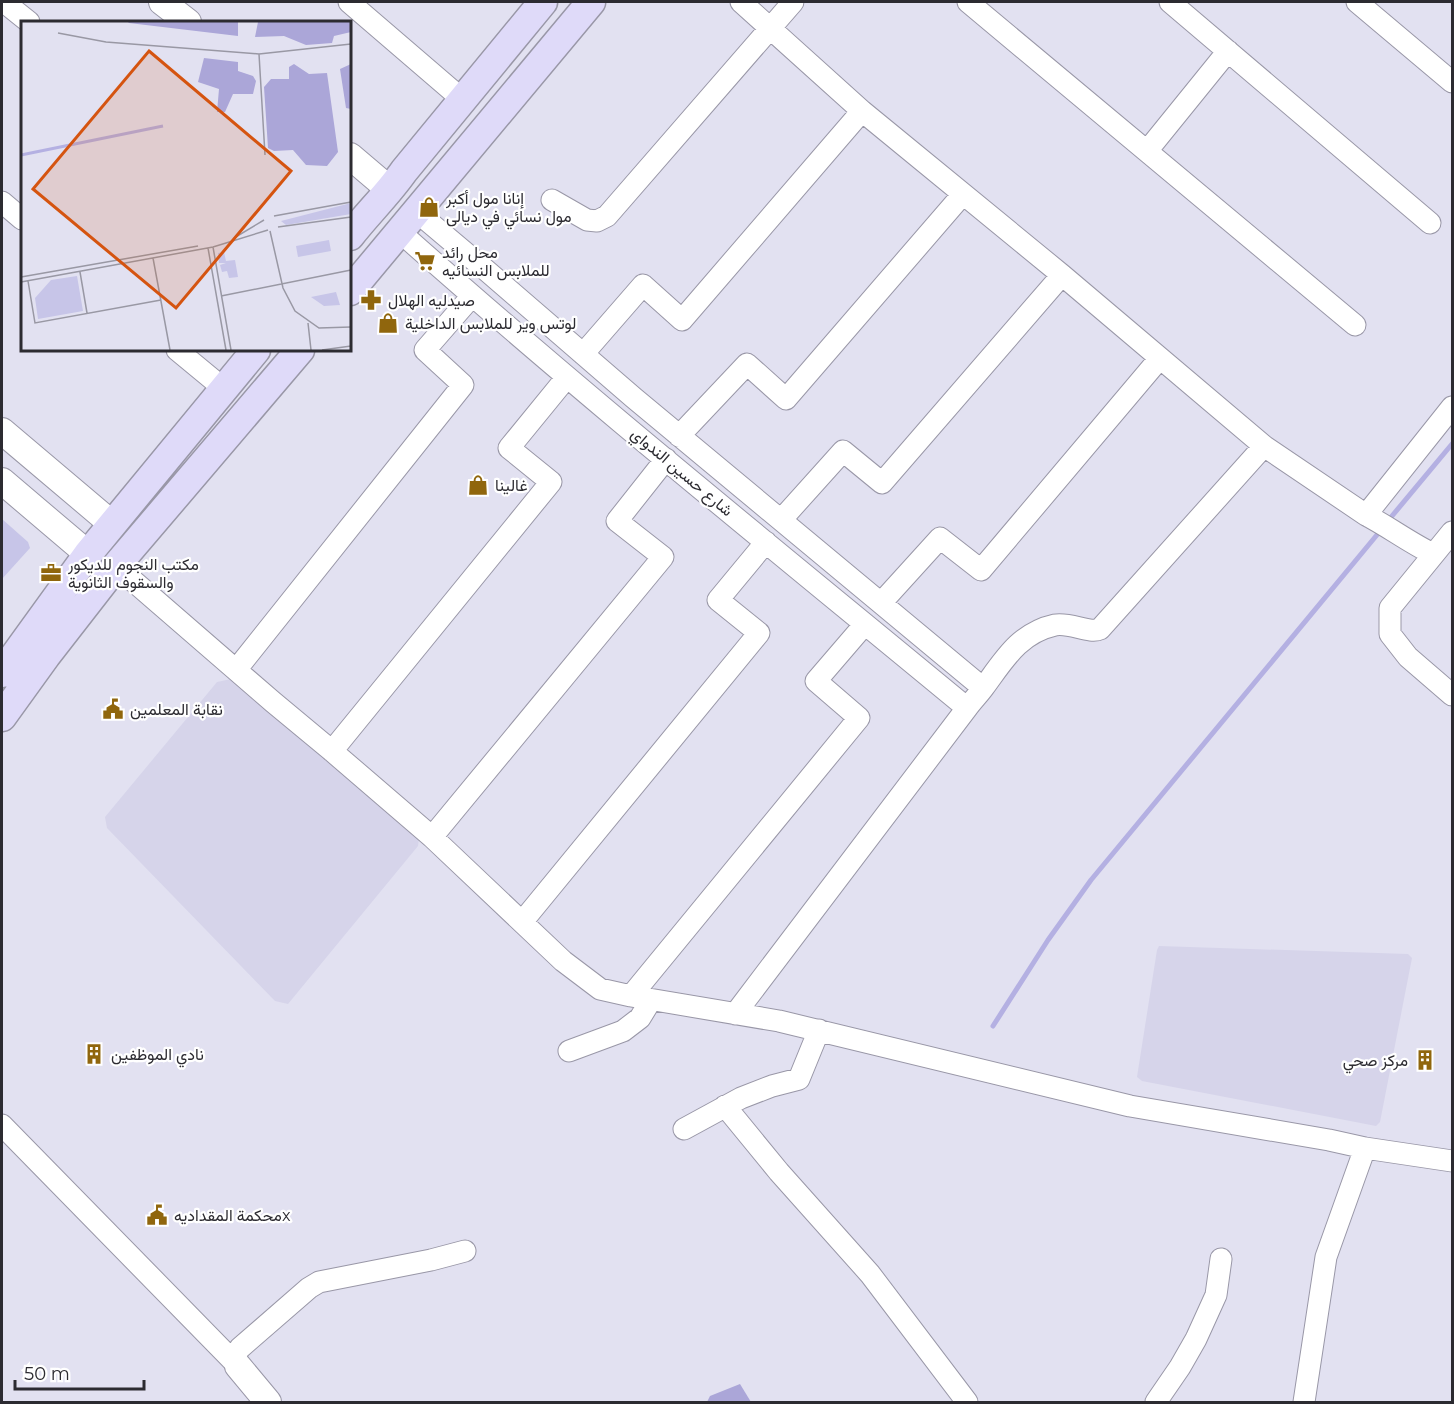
<svg xmlns="http://www.w3.org/2000/svg" width="1454" height="1404" font-family="Montserrat,Vazirmatn,sans-serif">
<style>
.built{fill:#d6d4ea}
.green{fill:#c7c5e8}
.forest{fill:#aba6d8}
.lines{fill:none;stroke-linecap:round;stroke-linejoin:round}
.stream{stroke:#b4b0e2;stroke-width:5}
.minor-casing{stroke:#9997a7;stroke-width:23}
.tertiary-casing{stroke:#9997a7;stroke-width:28}
.secondary-casing{stroke:#9997a7;stroke-width:31}
.minor{stroke:#fff;stroke-width:21}
.tertiary{stroke:#fff;stroke-width:26}
.secondary{stroke:#dfdaf9;stroke-width:28}
.labels{text-anchor:middle;dominant-baseline:central;stroke-width:4.5;stroke-linejoin:round;paint-order:stroke}
.poi-label{font-size:16px;fill:#2c2b31;stroke:#fff;text-anchor:start}
.street-label{font-size:16px;fill:#2c2b31;stroke:#fff}
.inset-river{fill:none;stroke:#b4b0e2;stroke-width:3}
.inset-road{fill:none;stroke:#9998a4;stroke-width:1.5}
.view{fill:#d55410;fill-opacity:0.15;stroke:#d55410;stroke-width:3}
.inset-edge{fill:none;stroke:#2c2b31;stroke-width:3}
</style>
<rect width="100%" height="100%" fill="#e2e1f1"/>
<!-- built -->
<path class="built" d="M 231,679 L 419,838 L 418,846 L 288,1004 L 275,1001 L 107,828 L 105,817 L 217,682 Z
M 1159,946 L 1408,954 L 1412,958 L 1380,1122 L 1376,1126 L 1142,1081 L 1137,1077 L 1157,950 Z"/>
<!-- green -->
<path class="green" d="M 2,519 L 28,542 L 30,548 L 2,579 Z"/>
<!-- forest -->
<path class="forest" d="M 740,1384 L 751,1402 L 707,1402 L 710,1396 Z"/>
<g class="lines">
<!-- stream -->
<path class="stream" d="M 1387,522 L 1452,444
M 993,1026 L 1048,940 L 1091,880 L 1381,530"/>
<!-- minor casing -->
<g class="minor-casing">
<path id="minor" d="M 4,2 L 29,22
M 349,2 L 463,100
M 741,2 L 862,111 L 1062,275 L 1264,446 L 1366,515 C 1389,527 1410,543 1433,554
M 968,2 L 1355,325
M 1170,2 L 1430,223
M 1357,2 L 1452,82
M 1147,151 L 1228,51
M 552,200 L 587,220 L 597,221 L 607,216 L 793,2
M 2,202 L 22,219
M 417,212 L 487,271 L 634,398 L 983,688
M 400,232 C 584,396 777,551 967,708
M 177,350 L 223,388
M 583,354 L 643,285 L 682,320 L 862,111
M 679,436 L 747,364 L 786,399 L 963,194
M 1366,515 L 1452,407
M 781,520 L 843,451 L 882,483 L 1062,275
M 1452,532 L 1390,608 L 1390,634 L 1408,657 L 1452,695
M 116,566 L 273,702 L 332,751 L 432,837 L 563,961 L 600,989 L 631,996 L 779,1021 L 1130,1106 L 1329,1140 L 1365,1148 L 1452,1161
M 881,603 L 940,538 L 981,570 L 1160,358
M 236,670 L 463,385 L 425,350 L 472,296
M 332,751 L 551,482 L 509,448 L 567,377
M 432,837 L 663,557 L 617,521 L 666,459
M 522,922 L 759,633 L 718,600 L 766,542
M 631,996 L 859,718 L 816,681 L 865,624
M 735,1014 L 967,708 C 972,701 979,694 984,687 C 1004,660 1019,633 1055,625 C 1070,622 1090,634 1100,629 L 1264,446
M 569,1051 L 623,1031 L 640,1018 L 651,1000
M 725,1106 L 779,1172 L 870,1274 L 967,1402
M 2,1125 L 238,1366
M 684,1129 L 741,1098 L 772,1086 L 799,1079 L 819,1030
M 232,1360 L 240,1348 L 309,1288 L 319,1282 L 431,1260 L 465,1251
M 1156,1402 L 1180,1367 L 1196,1339 L 1216,1295 L 1221,1259
M 1304,1402 L 1326,1257 L 1365,1148"/>
</g>
<!-- tertiary casing -->
<g class="tertiary-casing">
<path id="tertiary" d="M 162,2 L 188,22
M 350,156 L 390,190
M 2,431 L 112,524
M 2,481 L 88,554
M 238,1366 L 268,1402"/>
</g>
<!-- secondary casing -->
<g class="secondary-casing">
<path id="secondary" d="M 350,236 C 367,214 388,194 404,171 L 543,2
M 350,291 L 591,2
M 2,673 L 88,554 L 256,350
M 2,717 L 46,656 L 116,566 L 300,350"/>
</g>
<!-- minor -->
<use href="#minor" class="minor"/>
<!-- tertiary -->
<use href="#tertiary" class="tertiary"/>
<!-- secondary -->
<use href="#secondary" class="secondary"/>
</g>
<!-- icons -->
<defs>
<g id="shop-bare" transform="scale(1.62)"><path d="M-5-2.5h2.3a2.7 3.5 0 0 1 5.4 0H5L5.5 6h-11ZM-1.5-2.5h3a1.5 2.3 0 0 0-3 0Z" fill="#90660d" stroke="#fff" stroke-width="2.5" paint-order="stroke"/></g>
<g id="supermarket-bare" transform="scale(1.62)"><path d="M-6-5.5h2.5l.6 2H6L4.5 2H-2.5L-4.4-4H-6ZM-1.5 3.2a1.3 1.3 0 1 0 .1 0ZM3 3.2a1.3 1.3 0 1 0 .1 0Z" fill="#90660d" stroke="#fff" stroke-width="2.5" paint-order="stroke"/></g>
<g id="pharmacy-bare" transform="scale(1.62)"><path d="M-2-6h4v4h4v4h-4v4h-4v-4h-4v-4h4Z" fill="#90660d" stroke="#fff" stroke-width="2.5" paint-order="stroke"/></g>
<g id="office-bare" transform="scale(1.62)"><path d="M-6-3h4V-5.5h4V-3h4V5H-6ZM-1-4.5V-3h2v-1.5ZM-6 0V1H6V0Z" fill="#90660d" stroke="#fff" stroke-width="2.5" paint-order="stroke"/></g>
<g id="civic-bare" transform="scale(1.62)"><path d="M-.6-6.5H3V-4.5H.6V-3L4-1V1h2V6H-6V1h2V-1L-.6-3ZM-1.2 2.5V6h2.4V2.5Z" fill="#90660d" stroke="#fff" stroke-width="2.5" paint-order="stroke"/></g>
<g id="building-bare" transform="scale(1.62)"><path d="M-4-6H4V6H1V3H-1V6H-4ZM-2.5-4.3h1.7v1.8h-1.7ZM.8-4.3h1.7v1.8H.8ZM-2.5-1h1.7V.8h-1.7ZM.8-1h1.7V.8H.8Z" fill="#90660d" stroke="#fff" stroke-width="2.5" paint-order="stroke"/></g>
</defs>
<g fill-rule="evenodd">
<use href="#shop-bare" x="429" y="207"/>
<use href="#supermarket-bare" x="425" y="261"/>
<use href="#pharmacy-bare" x="371" y="300"/>
<use href="#shop-bare" x="388" y="323"/>
<use href="#shop-bare" x="478" y="485"/>
<use href="#office-bare" x="51" y="573"/>
<use href="#civic-bare" x="113" y="709"/>
<use href="#building-bare" x="94" y="1054"/>
<use href="#building-bare" x="1425" y="1060"/>
<use href="#civic-bare" x="157" y="1215"/>
</g>
<g class="labels">
<!-- poi labels -->
<g class="poi-label">
<text x="446" y="198">إنانا مول أكبر<tspan x="446" dy="18">مول نسائي في ديالى</tspan></text>
<text x="442" y="252">محل رائد<tspan x="442" dy="18">للملابس النسائيه</tspan></text>
<text x="388" y="300">صيدليه الهلال</text>
<text x="405" y="323">لوتس وير للملابس الداخلية</text>
<text x="495" y="485">غالينا</text>
<text x="68" y="564">مكتب النجوم للديكور<tspan x="68" dy="18">والسقوف الثانوية</tspan></text>
<text x="130" y="709">نقابة المعلمين</text>
<text x="111" y="1054">نادي الموظفين</text>
<text x="1408" y="1060" text-anchor="end">مركز صحي</text>
<text x="174" y="1215">محكمة المقداديهx</text>
</g>
<!-- street labels -->
<g class="street-label">
<text transform="translate(682 472) rotate(40)">شارع حسين الندواي</text>
</g>
</g>
<!-- overview -->
<g transform="translate(21 21)">
<rect width="330" height="330" fill="#e2e1f1"/>
<path d="M 330,182 L 330,193 L 265,204 L 260,200 ZM 308,219 L 310,230 L 277,236 L 275,225 ZM 203,231 L 205,240 L 214,239 L 217,256 L 208,257 L 206,250 L 201,251 L 199,244 L 205,242 L 198,242 L 197,232 ZM 56,255 L 62,290 L 17,298 L 14,277 L 30,259 ZM 315,271 L 319,284 L 303,285 L 290,276 Z" fill="#c7c5e8"/>
<path d="M 107,1 L 217,1 L 217,15 L 108,2 ZM 237,1 L 330,1 L 330,11 L 313,15 L 311,22 L 285,24 L 263,15 L 234,16 ZM 183,37 L 217,41 L 217,50 L 232,55 L 235,60 L 232,73 L 212,73 L 204,91 L 196,91 L 198,68 L 177,61 ZM 273,43 L 288,53 L 306,52 L 317,131 L 306,145 L 285,144 L 272,129 L 253,130 L 247,127 L 243,66 L 250,58 L 268,58 L 268,46 ZM 330,43 L 330,88 L 325,87 L 319,48 Z" fill="#aba6d8"/>
<path class="inset-river" d="M 0,134 L 142,105"/>
<path class="inset-road" d="M 37,12 L 85,21 L 238,33 L 330,23M 238,33 L 244,134M 253,195 L 330,181M 257,206 L 330,196M 249,210 L 262,267 L 274,290 L 298,307 L 330,306M 213,217 L 243,199M 192,226 L 210,329M 187,227 L 205,329M 132,237 L 149,329M 59,251 L 66,292M 0,256 L 177,225M 7,260 L 14,302 L 140,279M 0,261 L 192,226 L 247,209M 200,275 L 330,249M 287,302 L 290,329M 301,329 L 330,325"/>
<path class="view" d="M 128,30 L 270,150 L 155,287 L 12,168 Z"/>
<rect width="330" height="330" class="inset-edge"/>
</g>
<!-- border -->
<rect width="1454" height="1404" fill="none" stroke="#2c2b31" stroke-width="6"/>
<!-- scale -->
<path d="M15 1380v9h129v-9" fill="none" stroke="#2c2b31" stroke-width="3"/>
<text x="24" y="1380" font-size="18" fill="#2c2b31" stroke="#ffffff" stroke-width="4.5" paint-order="stroke">50 m</text>
</svg>
